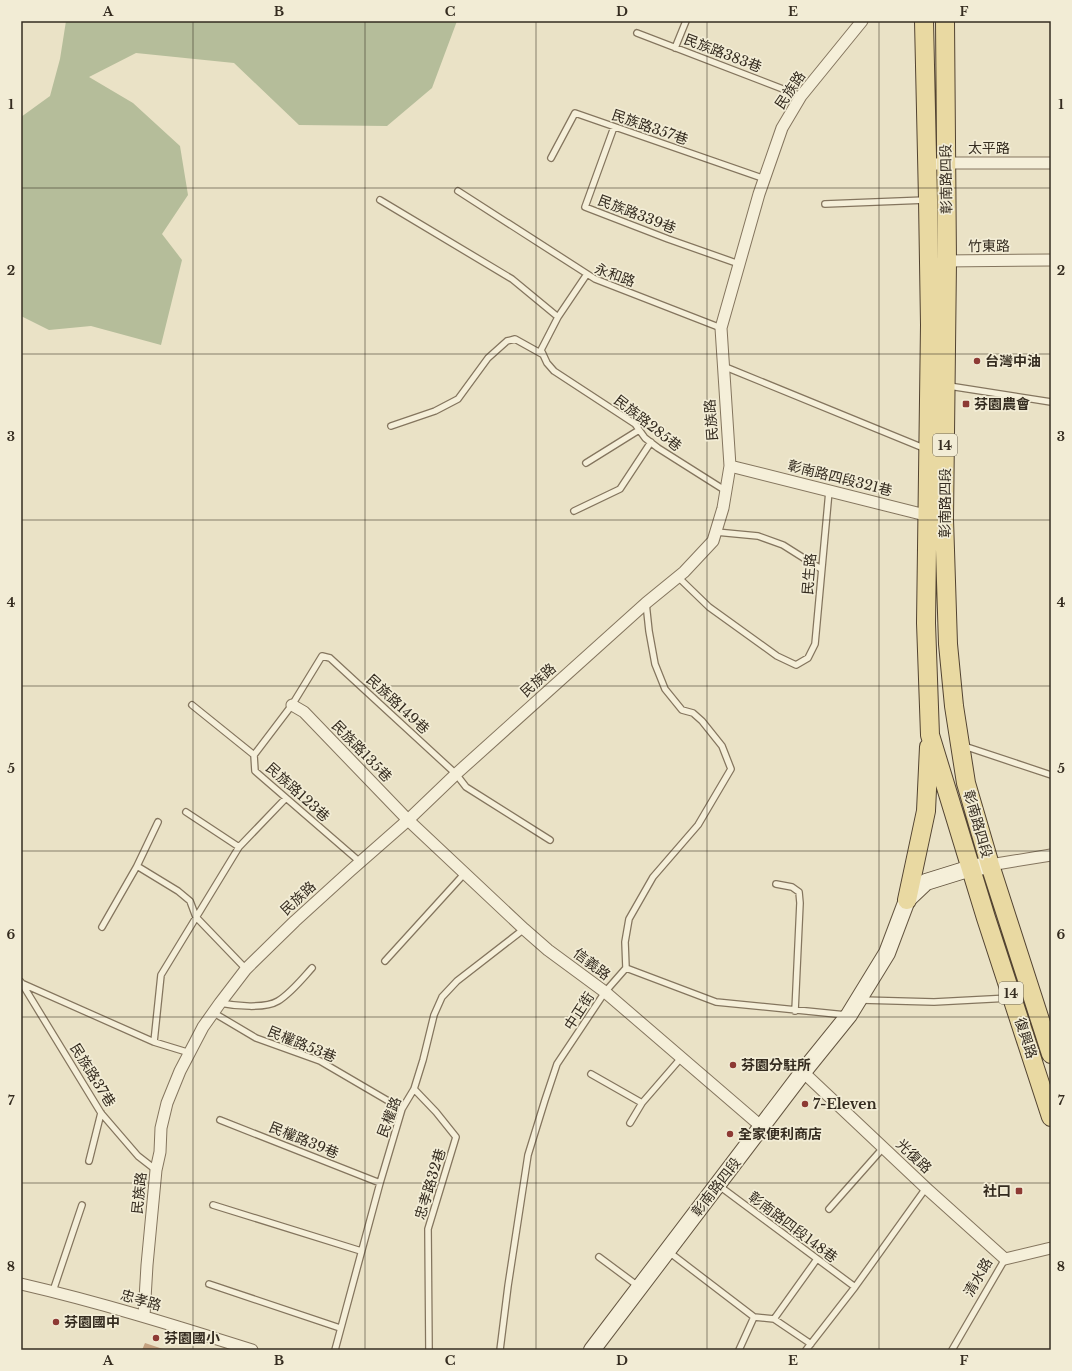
<svg xmlns="http://www.w3.org/2000/svg" width="1072" height="1371" font-family="'Libre Baskerville','Noto Sans TC',serif">
<style>
.cemetery{fill:#b5bd9a}
.building{fill:#c4a280}
.lines{fill:none;stroke-linecap:round;stroke-linejoin:round}
.lane-casing{stroke:#84755e;stroke-width:8}
.street-casing{stroke:#84755e;stroke-width:13}
.secondary-casing{stroke:#655641;stroke-width:18}
.primary-casing{stroke:#524331;stroke-width:20}
.lane{stroke:#f5efd9;stroke-width:5.5}
.street{stroke:#f5efd9;stroke-width:11}
.secondary{stroke:#f5efd9;stroke-width:16}
.primary{stroke:#e9d9a2;stroke-width:18}
.grid{fill:none;stroke:#352c20;stroke-width:1;stroke-opacity:0.55}
.poi-dot{fill:#8d3a34;stroke:#f2ecd5;stroke-width:1.5}
.labels{text-anchor:middle;dominant-baseline:central;stroke-width:3.5;stroke-linejoin:round;paint-order:stroke}
.shield{fill:#f2ecd5;stroke:#6e6656;stroke-width:1}
.shield-label{font-size:13px;font-weight:bold;fill:#352c20}
.street-label{font-size:14px;fill:#352c20;stroke:#f2ecd5}
.poi-label{font-size:14px;font-weight:bold;fill:#352c20;stroke:#f2ecd5;text-anchor:start}
.neatline{fill:none;stroke:#352c20;stroke-width:1.5}
.grid-label{font-size:13px;text-anchor:middle;font-weight:bold;fill:#352c20}
</style>
<rect width="100%" height="100%" fill="#eae2c6"/>
<!-- cemetery -->
<path class="cemetery" d="M 66,21 L 457,21 L 432,88 L 387,126 L 299,125 L 234,63 L 136,53 L 89,77 L 133,103 L 180,146 L 188,195 L 162,234 L 182,260 L 161,345 L 91,326 L 49,330 L 21,316 L 21,117 L 50,96 L 60,59 Z"/>
<!-- building -->
<path class="building" d="M 145,1343 L 166,1350 L 142,1350 Z"/>
<g class="lines">
<!-- lane casing -->
<g class="lane-casing">
<path id="lane" d="M 637,33 L 801,96
M 675,48 L 686,21
M 614,127 L 585,207 L 668,239 L 739,264
M 551,158 L 575,113 L 765,179
M 458,191 L 595,279 L 721,328
M 380,200 L 512,279 L 558,317
M 825,204 L 926,200
M 587,274 L 558,317 L 541,350 L 547,363 L 554,371 L 635,424 L 645,438 L 658,448 L 726,491
M 723,366 L 926,449
M 949,386 L 1051,402
M 391,426 L 435,411 L 458,399 L 488,358 L 507,341 L 515,339 L 542,354
M 586,463 L 639,430
M 574,511 L 620,489 L 651,442
M 716,532 L 758,536 L 783,545 L 821,569
M 678,577 L 709,607 L 777,656 L 796,665 L 808,658 L 815,644 L 829,491
M 192,705 L 254,755 L 255,771 L 360,862
M 964,746 L 1051,775
M 254,755 L 292,705 L 322,656 L 330,658 L 456,774 L 466,787 L 550,840
M 186,812 L 239,847
M 137,866 L 178,891 L 190,901 L 196,917 L 246,969
M 776,884 L 792,887 L 799,892 L 800,903 L 795,1011
M 102,927 L 137,866 L 158,822
M 385,961 L 465,873
M 626,968 L 716,1002 L 846,1015
M 21,982 L 101,1113 L 138,1156 L 156,1170
M 21,983 L 154,1042 L 190,1053
M 861,1000 L 934,1002 L 1010,998
M 220,1003 C 235,1006 265,1009 278,1001 C 291,993 302,979 312,968
M 214,1013 L 256,1038 L 320,1061 L 402,1109
M 154,1042 L 161,975 L 239,847 L 286,798
M 591,1074 L 642,1103
M 414,1089 L 436,1112 L 456,1137 L 428,1229 L 429,1350
M 220,1120 L 380,1183
M 630,1123 L 642,1103 L 681,1058
M 89,1161 L 101,1113
M 718,1185 L 855,1287
M 213,1205 L 361,1251
M 829,1209 L 883,1148
M 669,1252 L 754,1317
M 599,1257 L 638,1286
M 209,1284 L 340,1328
M 53,1291 L 82,1205
M 754,1317 L 774,1319 L 811,1344
M 774,1319 L 817,1259
M 335,1350 L 380,1183 L 402,1109 L 414,1089 L 423,1060 L 434,1015 L 442,997 L 457,981 L 524,929
M 500,1350 L 508,1286 L 528,1155 L 545,1100 L 557,1064 L 605,992 L 626,968 L 625,942 L 629,919 L 653,877 L 698,825 L 731,769 L 722,746 L 702,721 L 693,713 L 682,710 L 665,689 L 655,664 L 649,631 L 646,603
M 739,1350 L 754,1317
M 806,1350 L 855,1287 L 926,1188
M 952,1350 L 1005,1259"/>
</g>
<!-- street casing -->
<g class="street-casing">
<path id="street" d="M 927,165 L 946,163 L 1051,163
M 942,261 L 1051,260
M 730,466 L 933,517
M 292,705 L 304,712 L 408,820 L 524,929 L 548,950 L 605,992 L 762,1127
M 990,865 L 1051,855
M 803,1072 L 926,1188 L 1005,1259 L 1051,1248
M 21,1284 C 99,1302 176,1326 252,1350
M 144,1316 L 147,1265 L 156,1170 L 160,1152 L 161,1128 L 167,1103 L 180,1071 L 203,1027 L 220,1003 L 246,969 L 295,921 L 350,871 L 408,820 L 456,774 L 646,603 L 684,572 L 713,541 L 723,508 L 730,466 L 721,328 L 759,194 L 782,128 L 801,96 L 862,21"/>
</g>
<!-- secondary casing -->
<g class="secondary-casing">
<path id="secondary" d="M 592,1350 L 803,1072 L 849,1015 L 887,953 L 907,900 L 926,882 L 971,868 L 990,865"/>
</g>
<!-- primary casing -->
<g class="primary-casing">
<path id="primary" d="M 924,21 L 928,200 L 930,325 L 926,623 L 930,735 L 986,918 L 1051,1117
M 945,21 L 947,262 L 944,519 L 948,644 L 954,706 L 966,783 L 990,865 L 1051,1054
M 907,900 L 926,811 L 929,747"/>
</g>
<!-- lane -->
<use href="#lane" class="lane"/>
<!-- street -->
<use href="#street" class="street"/>
<!-- secondary -->
<use href="#secondary" class="secondary"/>
<!-- primary -->
<use href="#primary" class="primary"/>
</g>
<!-- grid -->
<path class="grid" d="M 193,21 L 193,1350M 365,21 L 365,1350M 536,21 L 536,1350M 707,21 L 707,1350M 879,21 L 879,1350M 21,188 L 1051,188M 21,354 L 1051,354M 21,520 L 1051,520M 21,686 L 1051,686M 21,851 L 1051,851M 21,1017 L 1051,1017M 21,1183 L 1051,1183"/>
<!-- markers -->
<g class="poi-dot">
<circle cx="977" cy="361" r="4"/>
<rect x="962" y="400" width="8" height="8" rx="2"/>
<circle cx="733" cy="1065" r="4"/>
<circle cx="805" cy="1104" r="4"/>
<circle cx="730" cy="1134" r="4"/>
<rect x="1015" y="1187" width="8" height="8" rx="2"/>
<circle cx="56" cy="1322" r="4"/>
<circle cx="156" cy="1338" r="4"/>
</g>
<g class="labels">
<!-- shield labels -->
<g class="shield">
<rect x="933" y="434" width="24" height="22" rx="3"/>
<rect x="999" y="982" width="24" height="22" rx="3"/>
</g>
<g class="shield-label">
<text x="945" y="445">14</text>
<text x="1011" y="993">14</text>
</g>
<!-- street labels -->
<g class="street-label">
<text transform="translate(723 53) rotate(21)">民族路383巷</text>
<text transform="translate(790 90) rotate(-56)">民族路</text>
<text transform="translate(650 127) rotate(19)">民族路357巷</text>
<text x="989" y="148">太平路</text>
<text transform="translate(946 179) rotate(-91)">彰南路四段</text>
<text transform="translate(637 214) rotate(21)">民族路339巷</text>
<text transform="translate(989 246) rotate(-1)">竹東路</text>
<text transform="translate(615 275) rotate(20)">永和路</text>
<text transform="translate(711 420) rotate(-94)">民族路</text>
<text transform="translate(648 423) rotate(38)">民族路285巷</text>
<text transform="translate(840 478) rotate(14)">彰南路四段321巷</text>
<text transform="translate(945 503) rotate(-90)">彰南路四段</text>
<text transform="translate(809 574) rotate(-85)">民生路</text>
<text transform="translate(538 680) rotate(-42)">民族路</text>
<text transform="translate(398 704) rotate(43)">民族路149巷</text>
<text transform="translate(362 751) rotate(46)">民族路135巷</text>
<text transform="translate(298 792) rotate(42)">民族路123巷</text>
<text transform="translate(978 824) rotate(74)">彰南路四段</text>
<text transform="translate(298 898) rotate(-43)">民族路</text>
<text transform="translate(592 964) rotate(37)">信義路</text>
<text transform="translate(579 1011) rotate(-57)">中正街</text>
<text transform="translate(1026 1038) rotate(72)">復興路</text>
<text transform="translate(302 1044) rotate(22)">民權路53巷</text>
<text transform="translate(93 1075) rotate(58)">民族路37巷</text>
<text transform="translate(389 1117) rotate(-69)">民權路</text>
<text transform="translate(304 1140) rotate(22)">民權路39巷</text>
<text transform="translate(914 1156) rotate(43)">光復路</text>
<text transform="translate(430 1184) rotate(-73)">忠孝路32巷</text>
<text transform="translate(716 1187) rotate(-52)">彰南路四段</text>
<text transform="translate(139 1193) rotate(-84)">民族路</text>
<text transform="translate(793 1227) rotate(37)">彰南路四段148巷</text>
<text transform="translate(978 1277) rotate(-60)">清水路</text>
<text transform="translate(141 1300) rotate(16)">忠孝路</text>
</g>
<!-- poi labels -->
<g class="poi-label">
<text x="985" y="361">台灣中油</text>
<text x="974" y="404">芬園農會</text>
<text x="741" y="1065">芬園分駐所</text>
<text x="813" y="1104">7-Eleven</text>
<text x="738" y="1134">全家便利商店</text>
<text x="1011" y="1191" text-anchor="end">社口</text>
<text x="64" y="1322">芬園國中</text>
<text x="164" y="1338">芬園國小</text>
</g>
</g>
<!-- border -->
<rect width="1072" height="1371" fill="none" stroke="#f2ecd5" stroke-width="44"/>
<rect x="22" y="22" width="1028" height="1327" class="neatline"/>
<g class="grid-label">
<text x="108" y="16">A</text>
<text x="279" y="16">B</text>
<text x="450" y="16">C</text>
<text x="622" y="16">D</text>
<text x="793" y="16">E</text>
<text x="964" y="16">F</text>
<text x="11" y="109">1</text>
<text x="1061" y="109">1</text>
<text x="11" y="275">2</text>
<text x="1061" y="275">2</text>
<text x="11" y="441">3</text>
<text x="1061" y="441">3</text>
<text x="11" y="607">4</text>
<text x="1061" y="607">4</text>
<text x="11" y="773">5</text>
<text x="1061" y="773">5</text>
<text x="11" y="939">6</text>
<text x="1061" y="939">6</text>
<text x="11" y="1105">7</text>
<text x="1061" y="1105">7</text>
<text x="11" y="1271">8</text>
<text x="1061" y="1271">8</text>
<text x="108" y="1365">A</text>
<text x="279" y="1365">B</text>
<text x="450" y="1365">C</text>
<text x="622" y="1365">D</text>
<text x="793" y="1365">E</text>
<text x="964" y="1365">F</text>
</g>
</svg>
